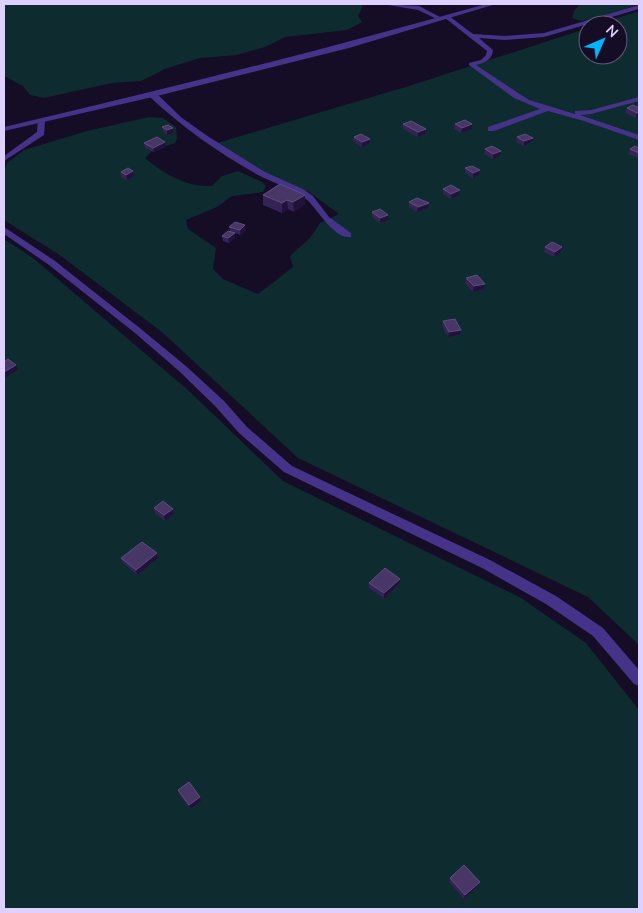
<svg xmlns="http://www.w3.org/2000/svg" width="643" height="913" font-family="'Nunito Sans',sans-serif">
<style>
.green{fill:#0e2b30}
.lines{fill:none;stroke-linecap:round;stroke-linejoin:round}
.service{fill:#453289;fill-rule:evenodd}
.tertiary{fill:#453289;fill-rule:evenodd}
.wall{fill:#362355}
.shaded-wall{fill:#21123a}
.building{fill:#483667;stroke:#5f4e7f}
</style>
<rect width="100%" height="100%" fill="#150c25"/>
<!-- green -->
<path class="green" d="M 4,4 L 359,4 L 363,6 L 358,16 L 362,22 L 347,30 L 285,37 L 265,47 L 237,55 L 200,58 L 165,69 L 141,81 L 112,83 L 44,98 L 30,95 L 23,86 L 4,76 Z
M 580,4 L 639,4 L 607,15 L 581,21 L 572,18 L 574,11 Z
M 639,11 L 639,645 L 588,597 L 298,458 L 163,333 L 61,256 L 4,220 L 4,173 L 7,163 L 24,150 L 87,131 L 149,117 L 163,118 L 176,127 L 177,139 L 175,143 L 152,151 L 145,158 C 165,174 185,187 212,186 L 222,176 L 238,171 L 262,182 L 266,186 L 263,192 L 232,196 L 217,207 L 186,220 L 188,229 L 216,248 L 213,269 L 223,279 L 258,294 L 293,267 L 290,256 L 310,238 L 320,223 L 339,214 L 309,192 L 265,173 L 217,143 L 409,86 L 588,28 L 588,55 L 618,55 L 618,25 L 596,25 Z
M 4,239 L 33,258 L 188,390 L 283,481 L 521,598 L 586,643 L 639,710 L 639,909 L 4,909 Z"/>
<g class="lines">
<!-- service -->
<path class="service" d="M 382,4 L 419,6 L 444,19 L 439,20 L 418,10 Z
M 639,5 L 639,9 L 544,37 L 505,40 L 479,38 L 493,50 C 492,60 486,62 476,65 L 529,100 L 575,114 L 575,111 L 591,110 L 639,97 L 639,101 L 591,114 L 580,115 L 639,135 L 639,140 L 584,121 L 548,111 L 494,131 L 488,131 L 488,127 L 540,109 L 514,98 L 469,65 L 469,63 L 481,60 L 486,55 L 487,51 L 445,18 L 445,16 L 449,16 L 473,34 L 505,36 L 544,33 Z
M 150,93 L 156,93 L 182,118 L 209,137 L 265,172 L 303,189 L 313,196 L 329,217 L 351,233 L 351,237 C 334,240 317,208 306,199 C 293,187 274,184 258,175 C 219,153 183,128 150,97 Z
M 38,119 L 45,121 L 44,135 L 4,161 L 4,156 L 37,132 Z
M 4,227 L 55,261 L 141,329 L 187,367 L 224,401 L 247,427 L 292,466 L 490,560 L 556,596 L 603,628 L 639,670 L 639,686 L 634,684 L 593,636 L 546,604 L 482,568 L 284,472 L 239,433 L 216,407 L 179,371 L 135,333 L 49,265 L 4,234 Z"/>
<!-- tertiary -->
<path class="tertiary" d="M 486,4 L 496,4 L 349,48 L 153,97 L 4,131 L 4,127 C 166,89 327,49 486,4 Z"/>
</g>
<!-- wall -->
<path class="wall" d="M 627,108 L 639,108 L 639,116 L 636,118 L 625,113 Z
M 403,124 L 426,129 L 425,134 L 418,137 L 403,129 Z
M 455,124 L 472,124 L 472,129 L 461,133 L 454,129 Z
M 162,127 L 173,128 L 174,133 L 167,135 L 163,132 Z
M 354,137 L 370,139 L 369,144 L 362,147 L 353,141 Z
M 517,137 L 532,142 L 524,146 L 516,142 Z
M 165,142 L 166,147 L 154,152 L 145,148 L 144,143 Z
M 639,148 L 639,158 L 638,158 L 628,154 L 630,149 Z
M 485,149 L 500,156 L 493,159 L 484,154 Z
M 465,168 L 479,175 L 473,178 L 465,173 Z
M 121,172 L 134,176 L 127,180 L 121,177 Z
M 280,184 L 305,204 L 294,212 L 288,209 L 282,213 L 263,205 L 263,195 Z
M 443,189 L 459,195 L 451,199 L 443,194 Z
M 409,202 L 429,203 L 428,208 L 417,212 L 409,207 Z
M 372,212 L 388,220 L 380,223 L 372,217 Z
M 229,227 L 246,230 L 240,235 L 235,233 L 235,238 L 229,243 L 223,241 L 222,236 L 230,231 Z
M 545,247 L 562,247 L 561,252 L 554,257 L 544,252 Z
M 466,278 L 484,289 L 473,292 L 465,283 Z
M 443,321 L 460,335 L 448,337 L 442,326 Z
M 154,508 L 173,509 L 174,514 L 165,521 L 155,513 Z
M 157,553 L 158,558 L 137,575 L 123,563 L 121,558 Z
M 369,583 L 399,584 L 384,599 L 369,588 Z
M 178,790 L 200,797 L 201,801 L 190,809 L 179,794 Z
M 450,878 L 480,882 L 478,886 L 464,899 L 449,882 Z"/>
<!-- shaded-wall -->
<path class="shaded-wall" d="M 639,112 L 639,116 L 636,118 L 637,113 Z
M 472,124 L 472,129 L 461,133 L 462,128 Z
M 173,128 L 174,133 L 167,135 L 167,130 Z
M 426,129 L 425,134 L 418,137 L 418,132 Z
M 533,138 L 532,142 L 524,146 L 524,141 Z
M 370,139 L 369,144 L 362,147 L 362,142 Z
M 165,142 L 166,147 L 154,152 L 153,148 Z
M 501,151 L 500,156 L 493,159 L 493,154 Z
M 480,170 L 479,175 L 473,178 L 473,173 Z
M 133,171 L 134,176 L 127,180 L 126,175 Z
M 460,190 L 459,195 L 451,199 L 451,194 Z
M 305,195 L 305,204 L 294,212 L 293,202 Z
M 287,200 L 288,209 L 282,213 L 282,203 Z
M 429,203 L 428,208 L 417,212 L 418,207 Z
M 388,215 L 388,220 L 380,223 L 380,218 Z
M 245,225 L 246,230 L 240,235 L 240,230 Z
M 235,233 L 235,238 L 229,243 L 228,238 Z
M 562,247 L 561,252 L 554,257 L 555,252 Z
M 485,284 L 484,289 L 473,292 L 474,286 Z
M 461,330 L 460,335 L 448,337 L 449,332 Z
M 16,365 L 18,370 L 4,378 L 4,372 Z
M 173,509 L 174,514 L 165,521 L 164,515 Z
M 157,553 L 158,558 L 137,575 L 136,570 Z
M 400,579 L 399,584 L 384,599 L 384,593 Z
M 200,797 L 201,801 L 190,809 L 189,805 Z
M 480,882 L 478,886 L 464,899 L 465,895 Z"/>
<!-- building -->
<path class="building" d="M 633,105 L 639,108 L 639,112 L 637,113 L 627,108 Z
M 465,120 L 472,124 L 462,128 L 455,124 Z
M 411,121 L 426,129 L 418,132 L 403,124 Z
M 168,125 L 173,128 L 167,130 L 162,127 Z
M 361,134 L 370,139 L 362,142 L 354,137 Z
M 525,134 L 533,138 L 524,141 L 517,137 Z
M 157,137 L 165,142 L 153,148 L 144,143 Z
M 492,146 L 501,151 L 493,154 L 485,149 Z
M 635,146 L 639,148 L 639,153 L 630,149 Z
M 472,166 L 480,170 L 473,173 L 465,168 Z
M 128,168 L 133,171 L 126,175 L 121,172 Z
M 280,184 L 305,195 L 293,202 L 287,200 L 282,203 L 263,195 Z
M 451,185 L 460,190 L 451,194 L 443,189 Z
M 417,198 L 429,203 L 418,207 L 409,202 Z
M 380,209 L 388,215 L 380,218 L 372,212 Z
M 235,222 L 245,225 L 240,230 L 229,227 Z
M 228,231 L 235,233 L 228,238 L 222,236 Z
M 552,242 L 562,247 L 555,252 L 545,247 Z
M 477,275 L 485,284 L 474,286 L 466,278 Z
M 455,319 L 461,330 L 449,332 L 443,321 Z
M 8,359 L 16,365 L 4,372 L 4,362 Z
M 163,501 L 173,509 L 164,515 L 154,508 Z
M 142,542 L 157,553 L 136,570 L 121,558 Z
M 385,568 L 400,579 L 384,593 L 369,583 Z
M 189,782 L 200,797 L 189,805 L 178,790 Z
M 464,865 L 480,882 L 465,895 L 450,878 Z"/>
<!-- border -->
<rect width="643" height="913" fill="none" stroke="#ded0ff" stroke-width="10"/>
<!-- north arrow -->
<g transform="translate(603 40) rotate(45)"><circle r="24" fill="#150c25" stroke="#655a7c"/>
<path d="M0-4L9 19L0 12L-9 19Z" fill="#00b5fb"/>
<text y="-8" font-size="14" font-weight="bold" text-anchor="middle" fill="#ded0ff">N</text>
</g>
</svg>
